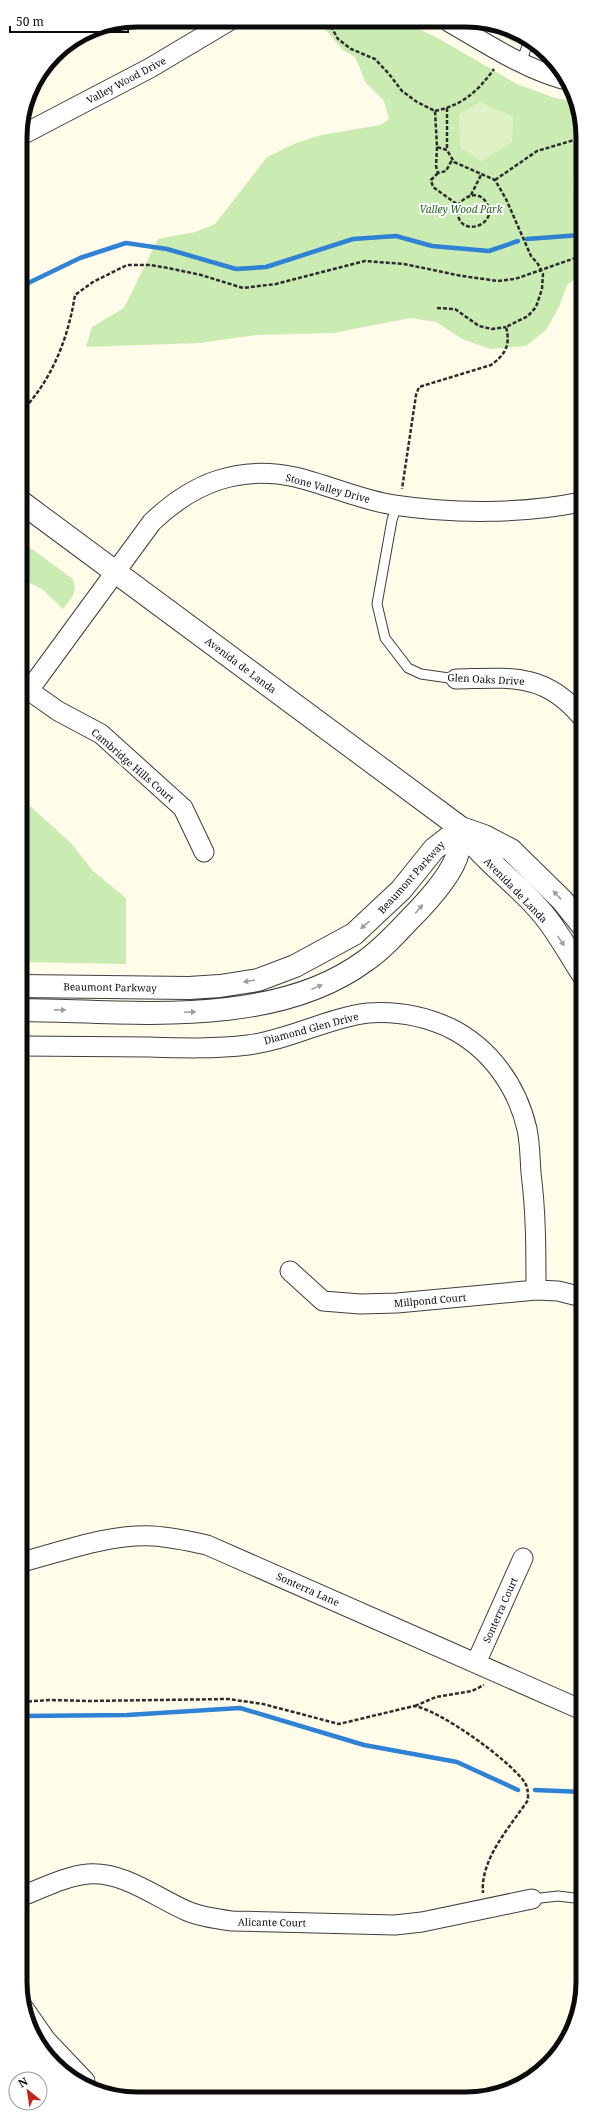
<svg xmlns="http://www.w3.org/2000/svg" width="603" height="2119" font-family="'Noto Serif',serif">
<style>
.green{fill:#caebb2}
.pitch{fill:#def2c4}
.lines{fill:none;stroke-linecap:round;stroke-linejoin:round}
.stream{stroke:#2f82d4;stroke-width:4.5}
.service-casing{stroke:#3e3e3e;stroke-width:11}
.minor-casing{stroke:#3e3e3e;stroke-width:21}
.tertiary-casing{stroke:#3e3e3e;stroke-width:24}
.path{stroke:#2d2d2d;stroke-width:2.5;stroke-dasharray:4 2;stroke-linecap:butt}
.service{stroke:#fff;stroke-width:9}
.minor{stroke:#fff;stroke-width:19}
.tertiary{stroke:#fff;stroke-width:22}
.oneway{fill:#9d9d9d}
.labels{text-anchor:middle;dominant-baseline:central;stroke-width:4;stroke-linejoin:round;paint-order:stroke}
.street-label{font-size:10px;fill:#0b0b0b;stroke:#fff}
.park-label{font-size:10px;font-style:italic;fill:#226619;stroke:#fff}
.rim{fill:none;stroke:#0b0b0b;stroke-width:5}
</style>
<rect width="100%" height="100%" fill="#fffdea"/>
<!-- green -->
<path class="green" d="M 322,21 L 404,22 L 436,37 L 517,84 L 552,97 L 574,102 L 581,114 L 581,174 L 573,181 L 575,194 L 581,200 L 581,275 L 567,285 L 559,307 L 546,330 L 526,346 L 490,349 L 462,339 L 436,322 L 411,318 L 333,333 L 256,335 L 200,343 L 86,347 L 92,327 L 124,308 L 158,239 L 195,232 L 215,224 L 267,157 L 296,143 L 321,135 L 380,125 L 389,119 L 384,101 L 366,83 L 355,57 L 343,50 L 324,28 Z
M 485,22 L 489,22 L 549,54 L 551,58 L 510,40 Z
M 21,541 L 73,579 C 78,592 71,599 63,609 L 42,589 L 21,579 Z
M 21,798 L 71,843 L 93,871 L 126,898 L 126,964 L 21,962 Z"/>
<!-- pitch -->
<path class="pitch" d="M 481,102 L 513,117 L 512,142 L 481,161 L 460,147 L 459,114 Z"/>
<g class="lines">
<!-- stream -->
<path class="stream" d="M 527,239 L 581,235
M 20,287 L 80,258 L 126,243 L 167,249 L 236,269 L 266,267 L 353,239 L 396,236 L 432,246 L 489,251 L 518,241
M 22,1716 L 127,1715 L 240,1708 L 364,1745 L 457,1762 L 518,1790
M 535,1790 L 583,1792"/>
<!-- service casing -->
<g class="service-casing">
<path id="service" d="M 521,63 L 528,43
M 397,505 L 392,520 L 377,604 L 385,638 L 408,668 L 421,674 L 456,679
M 532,1899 L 558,1896 L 583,1899"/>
</g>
<!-- minor casing -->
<g class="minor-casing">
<path id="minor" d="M 449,22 C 486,43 521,67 562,79
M 20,136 L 150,68 L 229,21
M 456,679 C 510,678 544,672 581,716
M 21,685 L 58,711 L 101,734 L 183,808 L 204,852
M 29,690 L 152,522 C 193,483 238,465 295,477 C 329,485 360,500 394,505 C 453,514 523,514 581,502
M 21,1046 C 64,1046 107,1047 149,1047 C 182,1048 215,1049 248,1045 C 289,1040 327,1018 368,1013 C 396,1011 424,1016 450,1028 C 490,1048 517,1086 527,1129 C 530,1143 530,1159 531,1173 C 536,1212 536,1250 536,1290
M 290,1271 L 323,1301 L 360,1304 L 397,1303 L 536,1290 L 558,1291 L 582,1297
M 22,1562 C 64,1551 108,1534 153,1536 C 171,1537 189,1541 207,1545 L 582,1710
M 476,1663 L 523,1558
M 22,1896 C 43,1888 66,1876 88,1874 C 123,1871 157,1898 187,1911 C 201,1917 217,1919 232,1921 L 395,1925 L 422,1922 L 532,1899
M 23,2007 L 46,2040 L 85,2081"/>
</g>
<!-- tertiary casing -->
<g class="tertiary-casing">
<path id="tertiary" d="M 21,502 L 461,828 L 484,836 L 511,850 L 562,900 L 582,925
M 461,828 C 484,862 518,883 543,914 C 558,932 569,953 582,973
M 21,986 L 189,988 L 220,986 L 258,980 L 295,966 L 354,934 L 401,890 L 434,849 L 461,828
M 21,1010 C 129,1011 273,1029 365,961 C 381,950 395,935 409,920 C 425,904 453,874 458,852 C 460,845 460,836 461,828"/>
</g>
<!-- path -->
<path class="path" d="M 328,21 L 338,39 L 351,49 L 375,59 L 389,74 L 402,91 L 417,102 L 435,111 L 437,147 L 447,150 L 454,162 L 495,180 L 506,199 L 531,256 L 538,264 L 543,274 L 542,289 L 536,307 L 528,316 L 506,327 C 511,345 505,355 491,365 L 419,387 L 416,395 L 402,489
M 447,108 L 447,150
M 435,111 C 463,105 478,91 494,69
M 437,147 L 436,166 L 438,173 L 446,171 L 452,160
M 438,173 L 431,180 L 433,187 L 458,205 C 452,241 502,227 486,202 C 478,190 465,196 458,205
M 495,180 L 537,151 L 581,138
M 471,195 L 482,173
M 437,308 L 455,309 L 479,326 L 492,329 L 506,327
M 21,412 C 52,380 68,339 75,295 L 93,282 L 127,265 L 150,265 L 168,268 L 201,275 L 243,288 L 276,284 L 365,261 L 404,264 L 462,276 L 498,281 L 515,279 L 581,256
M 22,1702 L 49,1700 L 89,1701 L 228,1699 L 263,1704 L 339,1724 L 414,1706 C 440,1710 506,1758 523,1780 C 528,1786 528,1792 528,1800 C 510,1827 480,1859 483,1893
M 415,1706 L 436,1697 L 472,1691 L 484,1685"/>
<!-- service -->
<use href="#service" class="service"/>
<!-- minor -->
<use href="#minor" class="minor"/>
<!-- tertiary -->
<use href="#tertiary" class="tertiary"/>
</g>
<!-- one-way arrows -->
<defs><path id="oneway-solid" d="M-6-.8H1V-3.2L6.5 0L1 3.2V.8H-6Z"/></defs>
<g class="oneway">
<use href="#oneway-solid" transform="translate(557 895) rotate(-133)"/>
<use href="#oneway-solid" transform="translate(419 909) rotate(-50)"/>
<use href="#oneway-solid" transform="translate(365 925) rotate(139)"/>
<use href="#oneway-solid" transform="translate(561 941) rotate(56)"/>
<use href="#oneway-solid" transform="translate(249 981) rotate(170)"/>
<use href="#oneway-solid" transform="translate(317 987) rotate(-22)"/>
<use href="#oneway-solid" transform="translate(60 1010) rotate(1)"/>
<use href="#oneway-solid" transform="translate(190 1012) rotate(-2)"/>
</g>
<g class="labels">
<!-- street labels -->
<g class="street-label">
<text transform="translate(126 80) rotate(-28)">Valley Wood Drive</text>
<text transform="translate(328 488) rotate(15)">Stone Valley Drive</text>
<text transform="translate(241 665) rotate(37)">Avenida de Landa</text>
<text transform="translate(486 679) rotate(3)">Glen Oaks Drive</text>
<text transform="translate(133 765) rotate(41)">Cambridge Hills Court</text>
<text transform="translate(411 877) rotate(-48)">Beaumont Parkway</text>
<text transform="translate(516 890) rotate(46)">Avenida de Landa</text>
<text transform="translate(110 987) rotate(1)">Beaumont Parkway</text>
<text transform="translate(311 1028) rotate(-15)">Diamond Glen Drive</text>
<text transform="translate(430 1300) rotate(-5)">Millpond Court</text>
<text transform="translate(308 1589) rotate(24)">Sonterra Lane</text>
<text transform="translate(500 1610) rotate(-66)">Sonterra Court</text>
<text transform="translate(272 1922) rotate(1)">Alicante Court</text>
</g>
<!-- park labels -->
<g class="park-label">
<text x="461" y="209">Valley Wood Park</text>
</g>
</g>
<!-- crop -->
<path d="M0 0H603V2119H0ZM137 27H466A110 110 0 0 1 576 137V1982A110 110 0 0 1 466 2092H137A110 110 0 0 1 27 1982V137A110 110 0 0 1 137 27Z" fill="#fff" fill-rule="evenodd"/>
<path class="rim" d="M137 27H466A110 110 0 0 1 576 137V1982A110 110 0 0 1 466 2092H137A110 110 0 0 1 27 1982V137A110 110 0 0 1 137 27Z"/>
<!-- north arrow -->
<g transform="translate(28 2091) rotate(330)"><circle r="19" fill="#ffffff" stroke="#9d9d9d"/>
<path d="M0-3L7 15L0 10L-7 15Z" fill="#c2251d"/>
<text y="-6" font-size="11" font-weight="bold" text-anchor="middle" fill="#0b0b0b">N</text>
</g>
<!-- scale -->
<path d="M10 26v6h118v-6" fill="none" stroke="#0b0b0b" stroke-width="2"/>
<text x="16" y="26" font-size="12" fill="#0b0b0b" stroke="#ffffff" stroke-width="3" paint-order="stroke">50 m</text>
</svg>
